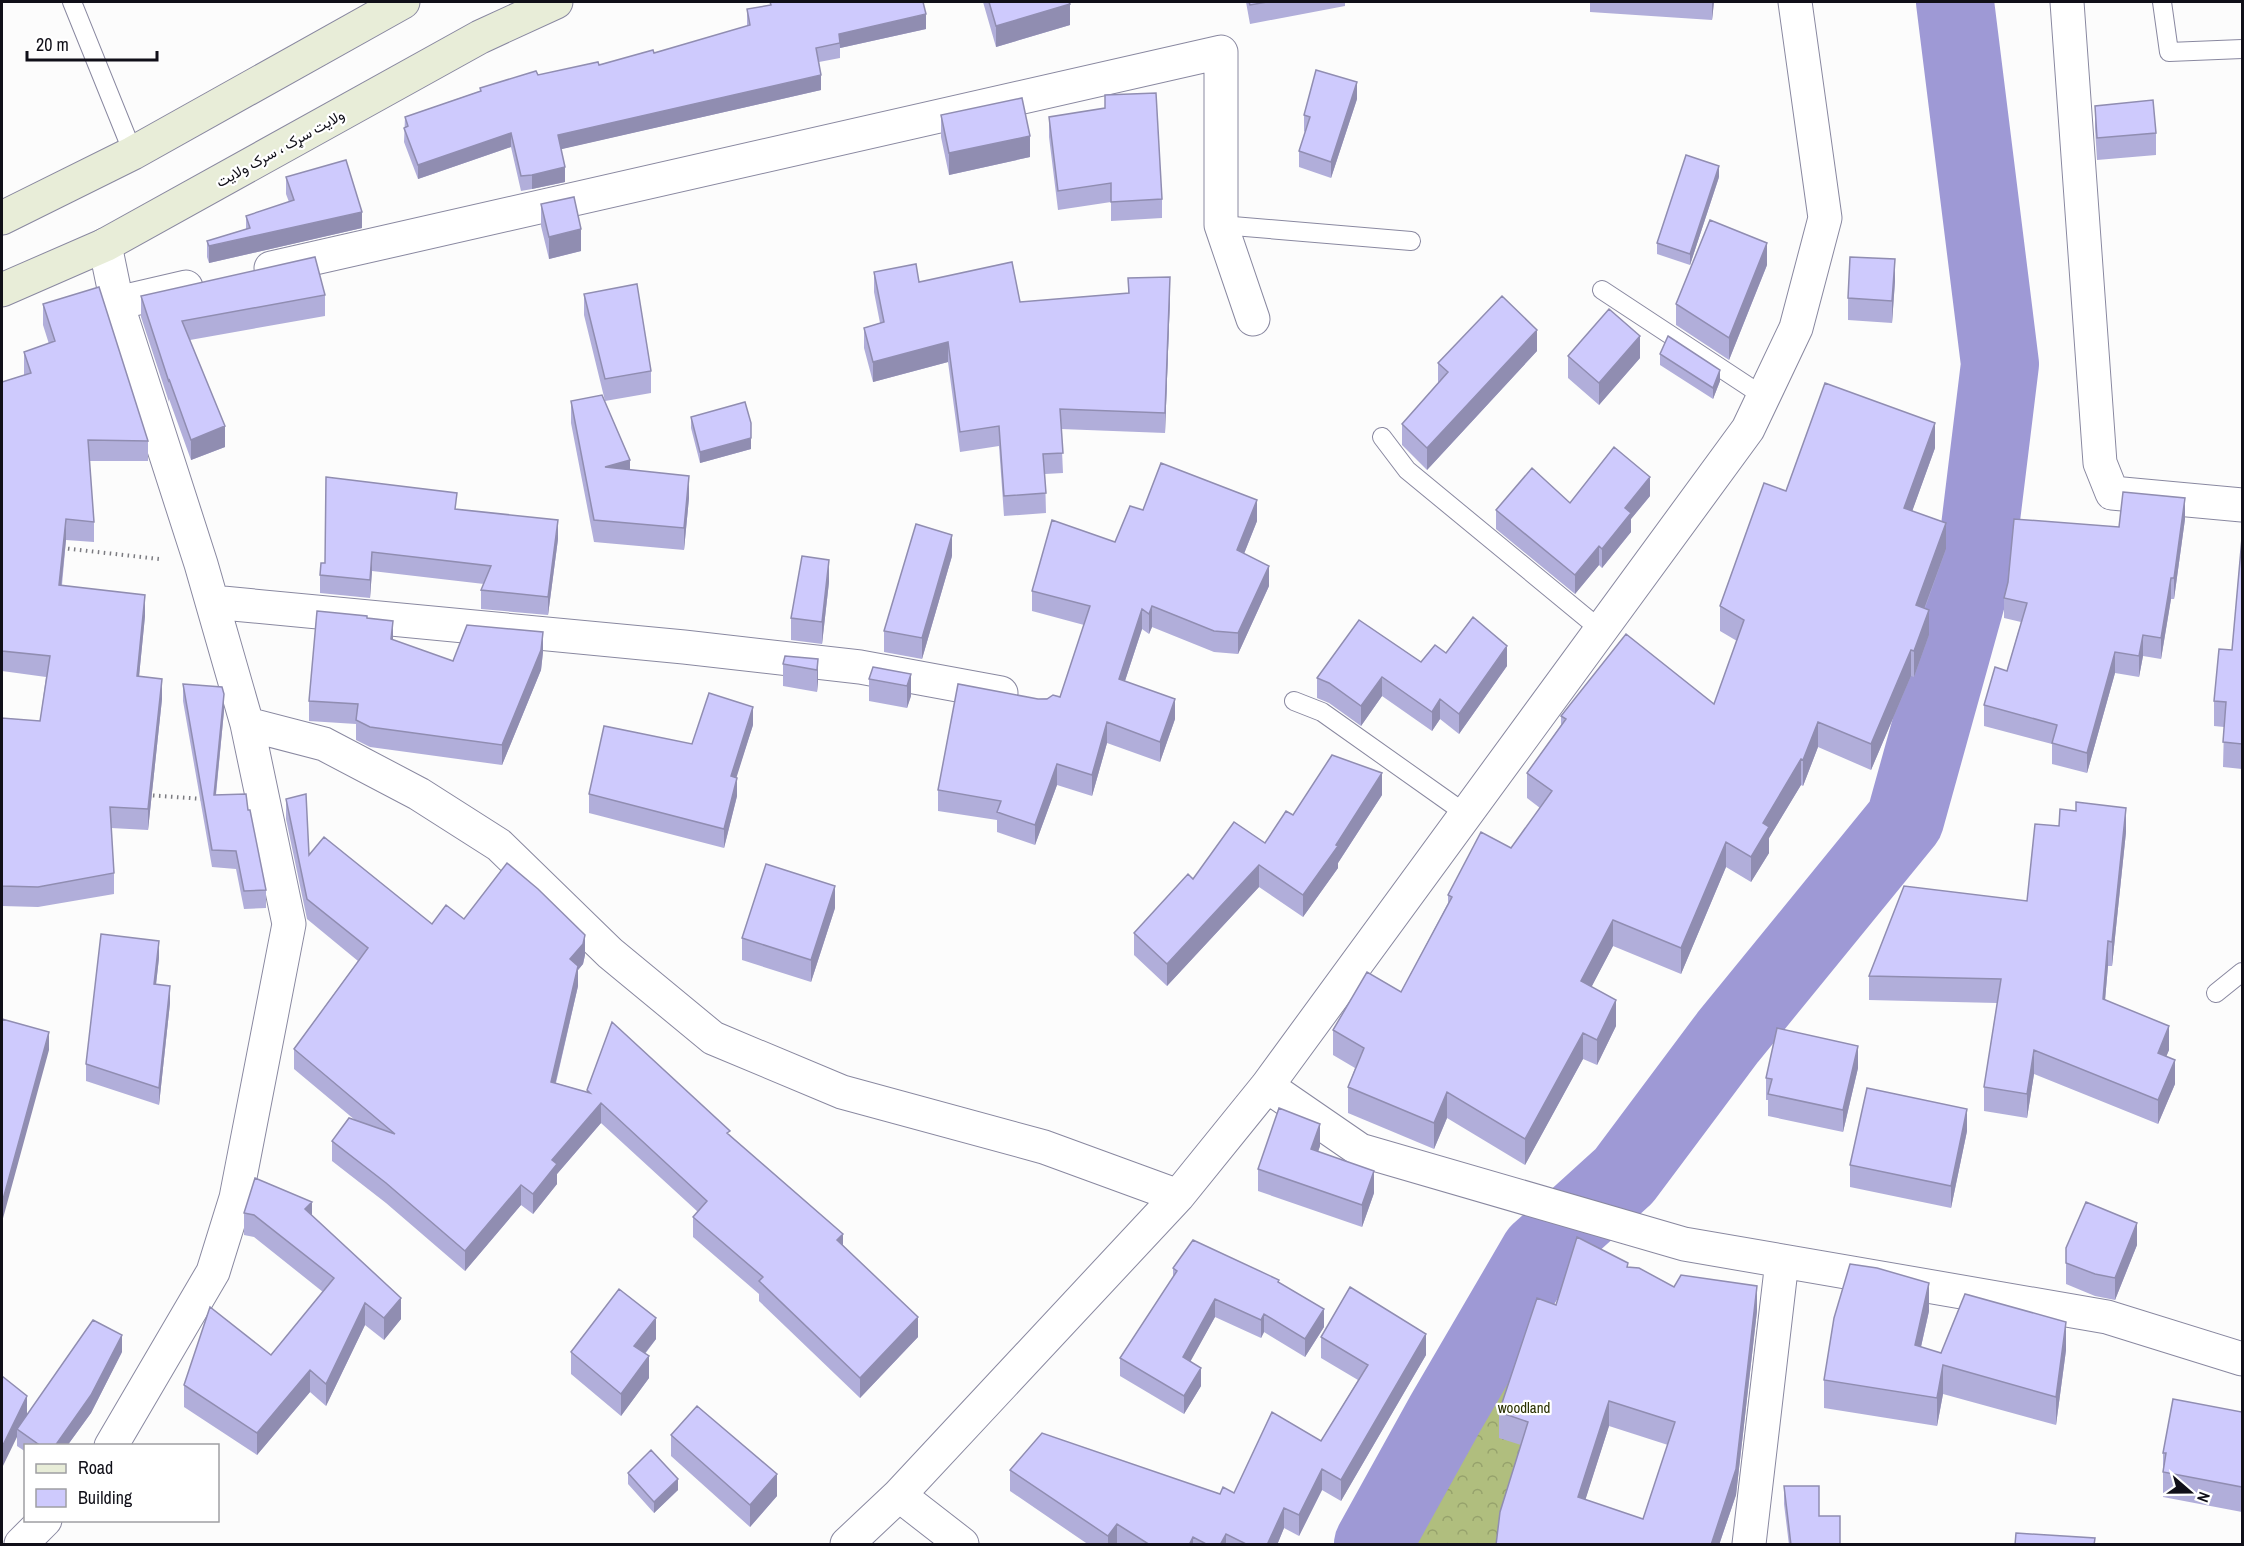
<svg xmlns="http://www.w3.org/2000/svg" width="2244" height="1546" font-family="'Archivo Narrow',Vazirmatn,sans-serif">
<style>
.forest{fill:url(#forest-crowns)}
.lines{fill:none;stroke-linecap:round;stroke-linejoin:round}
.river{stroke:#9e99d5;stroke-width:78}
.lane-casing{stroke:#8988a0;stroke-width:20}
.street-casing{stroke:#8988a0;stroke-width:35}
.secondary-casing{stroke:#8988a0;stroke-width:35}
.path{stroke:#7b7b80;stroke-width:4;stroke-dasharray:1.5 4.5;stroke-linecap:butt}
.lane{stroke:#fff;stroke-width:18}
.street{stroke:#fff;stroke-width:33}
.secondary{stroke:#e8edd8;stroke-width:33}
.wall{fill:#b1aeda;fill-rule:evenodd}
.shaded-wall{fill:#908db1}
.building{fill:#cecafd;stroke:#908db1;stroke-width:1.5;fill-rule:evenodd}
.labels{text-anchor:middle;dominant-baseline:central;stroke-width:4.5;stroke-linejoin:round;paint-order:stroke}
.street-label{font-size:15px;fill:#100f18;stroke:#fff}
.park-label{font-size:15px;fill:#293000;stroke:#fff}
</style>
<defs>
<pattern id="forest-crowns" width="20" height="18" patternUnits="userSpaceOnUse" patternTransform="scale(1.5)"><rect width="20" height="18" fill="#b0be7e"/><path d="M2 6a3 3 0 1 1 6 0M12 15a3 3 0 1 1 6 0" fill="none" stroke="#96a26c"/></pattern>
</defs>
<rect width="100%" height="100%" fill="#fcfcfc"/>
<!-- forest -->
<path class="forest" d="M 1496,1343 L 1561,1345 L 1500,1540 L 1496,1544 L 1390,1544 L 1438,1474 L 1451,1415 Z"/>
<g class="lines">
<!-- river -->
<path class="river" d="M 1373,1544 L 1445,1414 L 1539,1253 L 1624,1176 L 1728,1037 L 1905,820 L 1975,568 L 2000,364 L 1955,2"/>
<!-- lane casing -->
<g class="lane-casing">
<path id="lane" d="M 72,2 L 133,153
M 2162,2 L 2169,52 L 2242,49
M 1221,225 L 1411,241
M 1602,290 L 1763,396
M 1382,437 L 1407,470 L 1601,630
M 1294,701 L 1322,712 L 1466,814
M 2216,993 L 2242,972"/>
</g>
<!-- street casing -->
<g class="street-casing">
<path id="street" d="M 2067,2 L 2100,463 L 2112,493 L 2242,505
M 105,245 L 117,303 L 201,564 L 247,724 L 289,924 L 236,1198 L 213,1272 L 111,1446
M 271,268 L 1221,52 L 1221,225 L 1253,319
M 117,303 L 186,287
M 212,602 L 684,647 L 860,667 L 1001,693
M 247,724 L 324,744 L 419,794 L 499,845 L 610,953 L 713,1038 L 842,1092 L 1044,1147 L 1178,1196
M 1267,1086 L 1360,1150 L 1684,1244 L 2107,1317 L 2242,1359
M 899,1495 L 962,1544
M 21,1544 L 45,1520
M 847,1544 L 899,1495 L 1178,1196 L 1267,1086 L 1748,429 L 1796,328 L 1825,218 L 1795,2
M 1749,1544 L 1782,1261"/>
</g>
<!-- secondary casing -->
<g class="secondary-casing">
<path id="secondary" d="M 2,218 L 133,153 L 403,2
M 2,290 L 105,245 L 480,37 L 556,2"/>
</g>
<!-- path -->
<path class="path" d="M 62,548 L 159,559
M 147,795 L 203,799"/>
<!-- lane -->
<use href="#lane" class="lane"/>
<!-- street -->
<use href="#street" class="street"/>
<!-- secondary -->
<use href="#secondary" class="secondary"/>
</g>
<!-- wall -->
<path class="wall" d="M 770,2 L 926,29 L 840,48 L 840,58 L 819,62 L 821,90 L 561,149 L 565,182 L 532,189 L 521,191 L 511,147 L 418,179 L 404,142 L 405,117 L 480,91 L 480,88 L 538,75 L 599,65 L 654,53 L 747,26 L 747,9 L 770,5 Z
M 983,2 L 1069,2 L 1070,25 L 996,47 Z
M 1246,2 L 1345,2 L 1345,6 L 1250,24 Z
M 1590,2 L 1714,2 L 1712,20 L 1590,12 Z
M 1105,95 L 1162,199 L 1162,218 L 1111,221 L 1111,202 L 1058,210 L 1049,137 L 1049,117 L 1105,108 Z
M 1357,99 L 1331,178 L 1299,167 L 1299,151 L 1305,132 L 1304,131 L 1304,115 Z
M 2095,106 L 2156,133 L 2156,155 L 2097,160 L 2095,128 Z
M 941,115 L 1030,157 L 949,175 L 941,137 Z
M 286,177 L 362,228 L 209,263 L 207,257 L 207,241 L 246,229 L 246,216 L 289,202 L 286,194 Z
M 1719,177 L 1690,265 L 1657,254 L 1657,243 Z
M 541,204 L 581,251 L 549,259 L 541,226 Z
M 1767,265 L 1729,360 L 1676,325 L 1676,304 Z
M 874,272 L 1020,302 L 1128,293 L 1128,278 L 1170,297 L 1165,433 L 1061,429 L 1063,473 L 1045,474 L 1046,513 L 1004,516 L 999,446 L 960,452 L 948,362 L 873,382 L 864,348 L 864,328 L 880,323 L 874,292 Z
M 1895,281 L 1892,323 L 1848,320 L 1848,298 Z
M 584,294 L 651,371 L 651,393 L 605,401 L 584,315 Z
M 325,295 L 325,316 L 190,340 L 225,447 L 191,460 L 169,399 L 169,402 L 141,317 L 141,296 Z
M 43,304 L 148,441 L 148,461 L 89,461 L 94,522 L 94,542 L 66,540 L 62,585 L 145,616 L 139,676 L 162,699 L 148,830 L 111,828 L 114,873 L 114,894 L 38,907 L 2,906 L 2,718 L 40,721 L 46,677 L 2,671 L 2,382 L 24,375 L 24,352 L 49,344 L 43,325 Z
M 1537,351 L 1427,470 L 1402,445 L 1402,424 L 1438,383 L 1438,363 Z
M 1660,354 L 1720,381 L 1713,399 L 1660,365 Z
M 1568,356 L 1640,358 L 1599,405 L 1568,378 Z
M 571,401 L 630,470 L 689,498 L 684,550 L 594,542 L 571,423 Z
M 691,417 L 751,449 L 700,463 L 691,428 Z
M 1935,448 L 1912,511 L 1946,549 L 1925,608 L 1929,635 L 1914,677 L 1911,676 L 1871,770 L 1818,747 L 1803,786 L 1801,785 L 1769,838 L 1769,853 L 1751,882 L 1726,867 L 1681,974 L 1613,946 L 1591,987 L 1616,1026 L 1597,1065 L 1583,1059 L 1525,1165 L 1447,1118 L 1434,1149 L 1348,1113 L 1348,1087 L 1355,1068 L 1333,1055 L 1333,1030 L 1401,992 L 1448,903 L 1448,895 L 1511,848 L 1540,808 L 1527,798 L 1527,773 L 1561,725 L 1561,716 L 1714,704 L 1737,641 L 1720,631 L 1720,606 L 1786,491 Z
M 1650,496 L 1631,519 L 1631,532 L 1602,568 L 1599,565 L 1575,594 L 1496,529 L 1496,510 Z
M 457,509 L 558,539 L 548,615 L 481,609 L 481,590 L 484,584 L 372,571 L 370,598 L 320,593 L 320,575 L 325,563 Z
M 1143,510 L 1257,521 L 1244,554 L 1269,586 L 1238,654 L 1214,652 L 1152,627 L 1149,634 L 1142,629 L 1125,681 L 1175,719 L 1160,762 L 1107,743 L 1092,796 L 1057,785 L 1035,845 L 997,832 L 997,820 L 938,811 L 938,790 L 1038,699 L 1060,697 L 1084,625 L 1032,611 L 1032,591 L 1115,542 Z
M 2185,519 L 2174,599 L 2171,599 L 2161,659 L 2143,656 L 2139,677 L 2115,673 L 2087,773 L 2052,764 L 2052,744 L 1984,726 L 1984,705 L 2007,671 L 2021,622 L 2004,618 L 2004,598 L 2119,527 Z
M 2242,538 L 2242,769 L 2223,767 L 2224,727 L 2214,726 L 2214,701 L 2232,650 Z
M 952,556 L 922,659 L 884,652 L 884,631 Z
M 829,582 L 822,644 L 791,640 L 791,618 Z
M 367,618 L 393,640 L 453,661 L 543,652 L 541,670 L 502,765 L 370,747 L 356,740 L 356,724 L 309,721 L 309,701 Z
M 1446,653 L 1507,666 L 1459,734 L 1440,719 L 1432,731 L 1382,696 L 1361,726 L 1329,703 L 1317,698 L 1317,678 L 1421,662 Z
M 818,659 L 818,681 L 817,692 L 783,686 L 783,664 Z
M 911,674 L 911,696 L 907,708 L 869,701 L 869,679 Z
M 183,684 L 224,711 L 216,795 L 248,810 L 266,890 L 266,908 L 244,909 L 236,869 L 212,867 L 183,701 Z
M 753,725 L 736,777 L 737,796 L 724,848 L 589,813 L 589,794 L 692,744 Z
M 1382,795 L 1338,863 L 1338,868 L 1303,917 L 1259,887 L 1167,986 L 1134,955 L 1134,933 L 1193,879 L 1265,843 L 1293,815 Z
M 286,799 L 309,855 L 432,924 L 464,919 L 585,955 L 583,964 L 578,970 L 578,986 L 556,1083 L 587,1092 L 587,1090 L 730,1136 L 843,1245 L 918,1337 L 860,1398 L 759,1301 L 759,1294 L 693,1237 L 693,1217 L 698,1212 L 601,1123 L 557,1174 L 557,1184 L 533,1214 L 521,1205 L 465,1271 L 386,1203 L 332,1161 L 332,1141 L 355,1120 L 294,1069 L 294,1049 L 358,961 L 307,919 L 286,819 Z
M 2126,832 L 2112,966 L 2108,966 L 2105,1000 L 2169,1050 L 2166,1056 L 2175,1084 L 2158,1124 L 2034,1074 L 2027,1118 L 1984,1111 L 1984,1087 L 1997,1003 L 1869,1000 L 1869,976 L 2027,901 Z
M 835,908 L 811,982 L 742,960 L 742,938 Z
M 159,958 L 156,985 L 170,1003 L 159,1105 L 86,1081 L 86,1064 Z
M 1858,1068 L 1843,1132 L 1768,1116 L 1768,1100 L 1766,1100 L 1766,1078 Z
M 1967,1131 L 1951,1208 L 1850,1187 L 1850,1165 Z
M 1320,1146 L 1318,1152 L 1374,1193 L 1362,1227 L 1258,1191 L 1258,1169 Z
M 244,1213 L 312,1216 L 401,1319 L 384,1340 L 365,1325 L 326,1406 L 310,1392 L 257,1455 L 184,1407 L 184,1385 L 271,1355 L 323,1292 L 254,1237 L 244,1235 Z
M 2137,1245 L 2115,1300 L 2095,1296 L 2066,1284 L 2066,1248 Z
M 1628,1267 L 1674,1287 L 1757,1311 L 1736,1495 L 1719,1545 L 1496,1545 L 1521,1445 L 1499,1438 L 1499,1412 L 1556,1305 ZM 1609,1426 L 1668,1445 L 1643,1519 L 1585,1500 Z
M 1173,1268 L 1279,1283 L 1324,1327 L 1305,1357 L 1264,1332 L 1261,1338 L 1215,1317 L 1190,1361 L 1201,1386 L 1184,1414 L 1120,1376 L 1120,1358 L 1173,1278 Z
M 1929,1311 L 1921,1347 L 1941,1353 L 2066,1350 L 2056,1425 L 1943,1394 L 1937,1426 L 1824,1408 L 1824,1380 Z
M 1321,1337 L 1426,1355 L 1341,1501 L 1322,1490 L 1299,1536 L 1284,1528 L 1277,1545 L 1089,1545 L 1010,1491 L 1010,1470 L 1220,1494 L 1234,1493 L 1321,1441 L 1358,1380 L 1321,1358 Z
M 656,1339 L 645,1354 L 649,1378 L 621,1416 L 571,1374 L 571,1352 Z
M 122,1352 L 91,1413 L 67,1446 L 26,1446 L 26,1452 L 17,1446 L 17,1437 L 2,1376 L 27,1415 Z
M 2242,1412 L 2242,1512 L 2163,1497 L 2163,1453 Z
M 671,1435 L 777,1496 L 750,1527 L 671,1456 Z
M 628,1473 L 678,1490 L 654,1513 L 628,1484 Z
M 1784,1486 L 1819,1516 L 1840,1545 L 1789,1545 L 1784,1504 Z"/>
<!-- shaded-wall -->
<path class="shaded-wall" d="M 1712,2 L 1714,2 L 1712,20 Z
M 1070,4 L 1070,25 L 996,47 L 996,26 Z
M 926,14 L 926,29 L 840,48 L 839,34 Z
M 821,75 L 821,90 L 558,150 L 558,135 Z
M 1357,82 L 1357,99 L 1331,178 L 1331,162 Z
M 511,133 L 511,147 L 418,179 L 418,165 Z
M 1030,136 L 1030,157 L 949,175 L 949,153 Z
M 1719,166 L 1719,177 L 1690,265 L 1690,254 Z
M 565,167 L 565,182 L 532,189 L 532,175 Z
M 362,212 L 362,228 L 209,263 L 209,246 Z
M 581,229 L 581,251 L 549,259 L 549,237 Z
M 1767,243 L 1767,265 L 1729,360 L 1729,338 Z
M 1895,259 L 1895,281 L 1892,323 L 1892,301 Z
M 1170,277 L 1170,297 L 1165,433 L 1165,413 Z
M 1537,330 L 1537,351 L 1427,470 L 1427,448 Z
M 1640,336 L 1640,358 L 1599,405 L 1599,383 Z
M 948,342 L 948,362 L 873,382 L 873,362 Z
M 1720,370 L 1720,381 L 1713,399 L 1713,388 Z
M 1935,423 L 1935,448 L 1904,534 L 1904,508 Z
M 225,426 L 225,447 L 191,460 L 191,440 Z
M 751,438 L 751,449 L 700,463 L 700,452 Z
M 630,460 L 630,482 L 605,467 Z
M 689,476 L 689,498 L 684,550 L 684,528 Z
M 1650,477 L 1650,496 L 1631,519 L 1631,532 L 1602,568 L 1602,549 L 1625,508 Z
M 2185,498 L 2185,519 L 2174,599 L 2174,578 Z
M 1257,500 L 1257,521 L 1237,571 L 1237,550 Z
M 66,519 L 66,540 L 59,606 L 59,585 Z
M 558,520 L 558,539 L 548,615 L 548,597 Z
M 1946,523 L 1946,549 L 1916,631 L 1916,605 Z
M 952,535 L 952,556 L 922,659 L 922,638 Z
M 1599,546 L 1599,565 L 1575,594 L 1575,575 Z
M 372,552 L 372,571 L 370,598 L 370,580 Z
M 829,560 L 829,582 L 822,644 L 822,622 Z
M 1269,566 L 1269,586 L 1238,654 L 1238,633 Z
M 2171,578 L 2171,599 L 2161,659 L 2161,638 Z
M 145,595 L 145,616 L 137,697 L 137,676 Z
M 1152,606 L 1152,627 L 1149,634 L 1149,614 Z
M 1142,609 L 1142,629 L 1119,699 L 1119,679 Z
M 1929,610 L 1929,635 L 1914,677 L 1914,651 Z
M 393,621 L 393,641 L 391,639 Z
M 543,632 L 543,652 L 541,670 L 502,765 L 502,745 Z
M 2143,635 L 2143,656 L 2139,677 L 2139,656 Z
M 1507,646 L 1507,666 L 1459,734 L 1459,714 Z
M 1911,650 L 1911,676 L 1871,770 L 1871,744 Z
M 2115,652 L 2115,673 L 2087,773 L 2087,753 Z
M 818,659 L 818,681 L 817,692 L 817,670 Z
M 911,674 L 911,696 L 907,708 L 907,686 Z
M 1382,677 L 1382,696 L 1361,726 L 1361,706 Z
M 162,679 L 162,699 L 148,830 L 148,809 Z
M 224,694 L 224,711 L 214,812 L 214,795 Z
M 1175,699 L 1175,719 L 1160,762 L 1160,742 Z
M 1440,699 L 1440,719 L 1432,731 L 1432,712 Z
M 753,707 L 753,725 L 731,795 L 731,776 Z
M 1107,722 L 1107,743 L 1092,796 L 1092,775 Z
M 1818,722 L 1818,747 L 1803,786 L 1803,760 Z
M 1801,759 L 1801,785 L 1769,838 L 1769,853 L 1751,882 L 1751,857 L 1763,823 Z
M 1057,764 L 1057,785 L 1035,845 L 1035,825 Z
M 1382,773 L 1382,795 L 1338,863 L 1338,868 L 1303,917 L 1303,895 Z
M 737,778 L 737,796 L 724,848 L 724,829 Z
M 2126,808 L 2126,832 L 2112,966 L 2112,942 Z
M 1726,842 L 1726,867 L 1681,974 L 1681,948 Z
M 1259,865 L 1259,887 L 1167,986 L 1167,964 Z
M 835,886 L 835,908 L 811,982 L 811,960 Z
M 1613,920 L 1613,946 L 1581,1007 L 1581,981 Z
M 585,935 L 585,955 L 583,964 L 578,970 L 578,986 L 551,1102 L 551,1082 L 570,959 Z
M 159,941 L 159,958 L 154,1001 L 154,984 Z
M 2108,941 L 2108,966 L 2103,1023 L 2103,999 Z
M 170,986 L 170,1003 L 159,1105 L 159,1088 Z
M 1616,1000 L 1616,1026 L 1597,1065 L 1597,1040 Z
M 2169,1026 L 2169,1050 L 2158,1077 L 2158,1053 Z
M 49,1032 L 49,1050 L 2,1222 L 2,1203 Z
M 1583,1033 L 1583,1059 L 1525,1165 L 1525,1139 Z
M 1858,1046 L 1858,1068 L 1843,1132 L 1843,1110 Z
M 2034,1050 L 2034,1074 L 2027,1118 L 2027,1094 Z
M 2175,1060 L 2175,1084 L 2158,1124 L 2158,1100 Z
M 1447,1092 L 1447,1118 L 1434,1149 L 1434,1123 Z
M 601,1103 L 601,1123 L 557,1174 L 557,1184 L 533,1214 L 533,1194 L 552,1160 Z
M 1967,1109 L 1967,1131 L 1951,1208 L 1951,1186 Z
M 1320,1124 L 1320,1146 L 1311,1171 L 1311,1149 Z
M 1374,1171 L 1374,1193 L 1362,1227 L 1362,1205 Z
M 521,1185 L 521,1205 L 465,1271 L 465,1251 Z
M 312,1202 L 312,1224 L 305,1209 Z
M 2137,1223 L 2137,1245 L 2115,1300 L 2115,1278 Z
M 843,1234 L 843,1254 L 837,1240 Z
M 1929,1283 L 1929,1311 L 1915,1373 L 1915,1345 Z
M 1757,1286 L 1757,1311 L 1736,1495 L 1719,1545 L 1711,1545 Z
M 401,1298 L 401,1319 L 384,1340 L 384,1318 Z
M 1215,1299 L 1215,1317 L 1183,1375 L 1183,1357 Z
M 365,1303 L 365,1325 L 326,1406 L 326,1384 Z
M 1324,1309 L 1324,1327 L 1305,1357 L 1305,1339 Z
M 1264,1314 L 1264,1332 L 1261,1338 L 1261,1320 Z
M 918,1317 L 918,1337 L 860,1398 L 860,1378 Z
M 656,1318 L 656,1339 L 634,1367 L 634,1346 Z
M 2066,1322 L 2066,1350 L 2056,1425 L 2056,1397 Z
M 1426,1334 L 1426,1355 L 1341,1501 L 1341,1480 Z
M 122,1335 L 122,1352 L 91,1413 L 67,1446 L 55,1446 Z
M 649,1356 L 649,1378 L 621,1416 L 621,1394 Z
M 1943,1365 L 1943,1394 L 1937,1426 L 1937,1398 Z
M 1201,1368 L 1201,1386 L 1184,1414 L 1184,1396 Z
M 310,1370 L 310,1392 L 257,1455 L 257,1433 Z
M 27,1396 L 27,1418 L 17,1429 L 17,1437 L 2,1468 L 2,1447 Z
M 1609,1401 L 1609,1426 L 1578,1523 L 1578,1497 Z
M 1322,1469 L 1322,1490 L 1299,1536 L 1299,1515 Z
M 777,1474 L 777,1496 L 750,1527 L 750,1505 Z
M 678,1479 L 678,1490 L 654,1513 L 654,1502 Z
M 1284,1508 L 1284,1528 L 1277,1545 L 1267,1545 Z
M 1117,1524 L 1117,1545 L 1108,1545 L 1108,1536 Z
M 1226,1534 L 1226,1545 L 1220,1545 Z
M 1193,1537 L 1193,1545 L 1189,1545 Z"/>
<!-- building -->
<path class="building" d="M 770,2 L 923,2 L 926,14 L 839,34 L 840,43 L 816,48 L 821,75 L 558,135 L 565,167 L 532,175 L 521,176 L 511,133 L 418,165 L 404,128 L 408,126 L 405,117 L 481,91 L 480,88 L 536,71 L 538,75 L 598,62 L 599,65 L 653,50 L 654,53 L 750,25 L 747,9 L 771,5 Z
M 989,2 L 1069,2 L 1070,4 L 996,26 Z
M 1249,2 L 1267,2 L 1250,5 Z
M 1316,70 L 1357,82 L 1331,162 L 1299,151 L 1310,117 L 1304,115 Z
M 1156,93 L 1162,199 L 1111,202 L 1111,183 L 1058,191 L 1049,117 L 1105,108 L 1105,95 Z
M 1022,98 L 1030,136 L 949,153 L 941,115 Z
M 2153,100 L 2156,133 L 2097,138 L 2095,106 Z
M 1686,155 L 1719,166 L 1690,254 L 1657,243 Z
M 346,160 L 362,212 L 209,246 L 207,241 L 250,228 L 246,216 L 294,200 L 286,177 Z
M 574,197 L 581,229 L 549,237 L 541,204 Z
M 1710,220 L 1767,243 L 1729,338 L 1676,304 Z
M 315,257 L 325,295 L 182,321 L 225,426 L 191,440 L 169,379 L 169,382 L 141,296 Z
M 1850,257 L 1895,259 L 1892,301 L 1848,298 Z
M 1012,262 L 1020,302 L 1129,293 L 1128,278 L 1170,277 L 1165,413 L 1060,409 L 1063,453 L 1043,454 L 1046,493 L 1004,496 L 999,426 L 960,432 L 948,342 L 873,362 L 864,328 L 884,322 L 874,272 L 916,264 L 919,282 Z
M 637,284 L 651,371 L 605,379 L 584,294 Z
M 99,287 L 148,441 L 88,440 L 94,522 L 66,519 L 59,585 L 145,595 L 137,676 L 162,679 L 148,809 L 110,807 L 114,873 L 38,887 L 2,886 L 2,718 L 40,721 L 50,656 L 2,651 L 2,382 L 31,373 L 24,352 L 55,341 L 43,304 Z
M 1502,296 L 1537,330 L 1427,448 L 1402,424 L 1448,372 L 1438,363 Z
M 1609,309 L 1640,336 L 1599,383 L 1568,356 Z
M 1668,336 L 1720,370 L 1713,388 L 1660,354 Z
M 1825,383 L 1935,423 L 1904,508 L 1946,523 L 1916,605 L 1929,610 L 1914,651 L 1911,650 L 1871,744 L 1818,722 L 1803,760 L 1801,759 L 1763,823 L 1769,827 L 1751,857 L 1726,842 L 1681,948 L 1613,920 L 1581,981 L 1616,1000 L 1597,1040 L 1583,1033 L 1525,1139 L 1447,1092 L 1434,1123 L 1348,1087 L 1364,1048 L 1333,1030 L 1367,972 L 1401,992 L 1452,897 L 1448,895 L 1481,832 L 1511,848 L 1552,791 L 1527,773 L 1566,719 L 1561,716 L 1626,634 L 1714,704 L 1744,620 L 1720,606 L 1764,483 L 1786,491 Z
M 602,395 L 630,460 L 605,467 L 689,476 L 684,528 L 594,520 L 571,401 Z
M 745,402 L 751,423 L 751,438 L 700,452 L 691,417 Z
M 1614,447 L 1650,477 L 1625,508 L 1631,513 L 1602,549 L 1599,546 L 1575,575 L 1496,510 L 1532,468 L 1570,503 Z
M 1161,463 L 1257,500 L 1237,550 L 1269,566 L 1238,633 L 1214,631 L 1152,606 L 1149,614 L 1142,609 L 1119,679 L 1175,699 L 1160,742 L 1107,722 L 1092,775 L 1057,764 L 1035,825 L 997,812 L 1001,801 L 938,790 L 958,684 L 1038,699 L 1047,699 L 1053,695 L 1060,697 L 1090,606 L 1032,591 L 1052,520 L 1115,542 L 1130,506 L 1143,510 Z
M 326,477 L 457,493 L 455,509 L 558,520 L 548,597 L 481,590 L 491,566 L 372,552 L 370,580 L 320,575 L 321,563 L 325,563 Z
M 2123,492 L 2185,498 L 2174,578 L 2171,578 L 2161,638 L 2143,635 L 2139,656 L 2115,652 L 2087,753 L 2052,743 L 2057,725 L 1984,705 L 1995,667 L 2007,671 L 2027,603 L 2004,598 L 2008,582 L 2014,519 L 2119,527 Z
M 916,524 L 952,535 L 922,638 L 884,631 Z
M 2242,538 L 2242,744 L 2223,742 L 2226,702 L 2214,701 L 2219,649 L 2232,650 Z
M 802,556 L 829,560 L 822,622 L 791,618 Z
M 317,611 L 367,616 L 367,618 L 393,621 L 391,639 L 453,661 L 467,625 L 543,632 L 541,650 L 502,745 L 370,727 L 356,720 L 358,704 L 309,701 Z
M 1473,617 L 1507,646 L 1459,714 L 1440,699 L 1432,712 L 1382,677 L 1361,706 L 1329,683 L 1317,678 L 1359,620 L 1421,662 L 1435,645 L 1446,653 Z
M 785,656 L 818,659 L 817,670 L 783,664 Z
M 873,667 L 911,674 L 907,686 L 869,679 Z
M 183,684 L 222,687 L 224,694 L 214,795 L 246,794 L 248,810 L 250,810 L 266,890 L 244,891 L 236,851 L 212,850 Z
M 709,693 L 753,707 L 731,776 L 737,778 L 724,829 L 589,794 L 604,726 L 692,744 Z
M 1332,755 L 1382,773 L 1336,845 L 1338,846 L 1303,895 L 1259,865 L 1167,964 L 1134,933 L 1188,874 L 1193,879 L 1234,822 L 1265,843 L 1286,811 L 1293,815 Z
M 306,794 L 309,855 L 324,837 L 432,924 L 446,905 L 464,919 L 507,863 L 538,889 L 585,935 L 583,944 L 570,959 L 578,966 L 551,1082 L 590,1093 L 587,1090 L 612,1022 L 730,1131 L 727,1133 L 843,1234 L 837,1240 L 918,1317 L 860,1378 L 759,1281 L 763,1277 L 693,1217 L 707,1201 L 601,1103 L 552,1160 L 557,1164 L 533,1194 L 521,1185 L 465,1251 L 386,1183 L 332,1141 L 349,1118 L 395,1134 L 294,1049 L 368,948 L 307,899 L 286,799 Z
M 2076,802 L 2126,808 L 2112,942 L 2108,941 L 2103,999 L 2169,1026 L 2158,1053 L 2175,1060 L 2158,1100 L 2034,1050 L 2027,1094 L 1984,1087 L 2001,979 L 1869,976 L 1904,886 L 2027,901 L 2035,824 L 2059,826 L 2060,809 L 2076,811 Z
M 766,864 L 835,886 L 811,960 L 742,938 Z
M 101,934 L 159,941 L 154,984 L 170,986 L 159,1088 L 86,1064 Z
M 2,1019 L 49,1032 L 2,1203 Z
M 1777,1028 L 1858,1046 L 1843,1110 L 1768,1094 L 1772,1079 L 1766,1078 Z
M 1867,1088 L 1967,1109 L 1951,1186 L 1850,1165 Z
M 1279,1108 L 1320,1124 L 1311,1149 L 1374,1171 L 1362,1205 L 1258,1169 Z
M 255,1178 L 312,1202 L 305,1209 L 401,1298 L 384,1318 L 365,1303 L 326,1384 L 310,1370 L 257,1433 L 184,1385 L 210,1307 L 271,1355 L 334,1278 L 254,1215 L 244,1213 Z
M 2086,1202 L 2137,1223 L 2115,1278 L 2095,1274 L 2066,1263 L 2066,1248 Z
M 1577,1237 L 1628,1263 L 1627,1267 L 1639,1268 L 1674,1287 L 1681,1275 L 1757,1286 L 1736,1469 L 1711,1545 L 1496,1545 L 1500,1512 L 1528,1422 L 1499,1412 L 1537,1298 L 1556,1305 ZM 1609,1401 L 1675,1422 L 1643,1519 L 1578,1497 Z
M 1193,1240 L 1279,1280 L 1278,1282 L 1324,1309 L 1305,1339 L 1264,1314 L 1261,1320 L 1215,1299 L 1183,1357 L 1201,1368 L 1184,1396 L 1120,1358 L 1177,1271 L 1173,1268 Z
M 1850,1264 L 1877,1268 L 1929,1283 L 1915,1345 L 1941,1353 L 1965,1294 L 2066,1322 L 2056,1397 L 1943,1365 L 1937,1398 L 1824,1380 L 1834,1318 Z
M 1350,1287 L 1426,1334 L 1341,1480 L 1322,1469 L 1299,1515 L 1284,1508 L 1267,1545 L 1248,1545 L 1226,1534 L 1220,1545 L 1208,1545 L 1193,1537 L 1189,1545 L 1150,1545 L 1117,1524 L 1108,1536 L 1010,1470 L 1042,1433 L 1220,1494 L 1223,1487 L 1234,1493 L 1272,1412 L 1321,1441 L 1368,1365 L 1321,1337 Z
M 619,1289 L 656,1318 L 634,1346 L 649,1356 L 621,1394 L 571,1352 Z
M 93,1320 L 122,1335 L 91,1395 L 55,1446 L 41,1446 L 17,1429 Z
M 2,1376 L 27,1396 L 2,1447 Z
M 2173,1399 L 2242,1412 L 2242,1487 L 2163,1472 L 2166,1453 L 2163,1453 Z
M 697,1406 L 777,1474 L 750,1505 L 671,1435 Z
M 651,1450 L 678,1479 L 654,1502 L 628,1473 Z
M 1784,1486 L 1819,1486 L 1819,1516 L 1840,1516 L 1840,1545 L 1791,1545 Z
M 2016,1533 L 2095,1538 L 2094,1545 L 2015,1545 Z"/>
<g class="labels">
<!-- street labels -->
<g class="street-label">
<text transform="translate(280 148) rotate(-29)">ولایت سړک ، سرک ولایت</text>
</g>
<!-- park labels -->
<g class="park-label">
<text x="1524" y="1407">woodland</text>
</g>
</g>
<!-- border -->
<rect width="2244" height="1546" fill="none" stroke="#100f18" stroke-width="6"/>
<!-- legend -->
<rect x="24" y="1444" width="195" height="78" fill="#ffffff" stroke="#9f9fa3" stroke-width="1.5"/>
<rect x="36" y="1464" width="30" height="9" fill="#e8edd8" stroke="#9f9fa3" stroke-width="1.5"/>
<text x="78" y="1474" font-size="18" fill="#100f18">Road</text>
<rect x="36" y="1489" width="30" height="18" fill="#cecafd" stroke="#9f9fa3" stroke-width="1.5"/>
<text x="78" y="1504" font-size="18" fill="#100f18">Building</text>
<!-- north arrow -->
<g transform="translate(2190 1492) rotate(110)" stroke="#ffffff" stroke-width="4.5" paint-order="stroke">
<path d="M0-4.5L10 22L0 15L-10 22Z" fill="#100f18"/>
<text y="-9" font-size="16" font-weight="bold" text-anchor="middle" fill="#100f18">N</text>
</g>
<!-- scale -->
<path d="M27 51v9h130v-9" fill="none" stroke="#100f18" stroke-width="3"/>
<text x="36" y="51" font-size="18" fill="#100f18" stroke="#ffffff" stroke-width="4.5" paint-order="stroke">20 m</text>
</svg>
